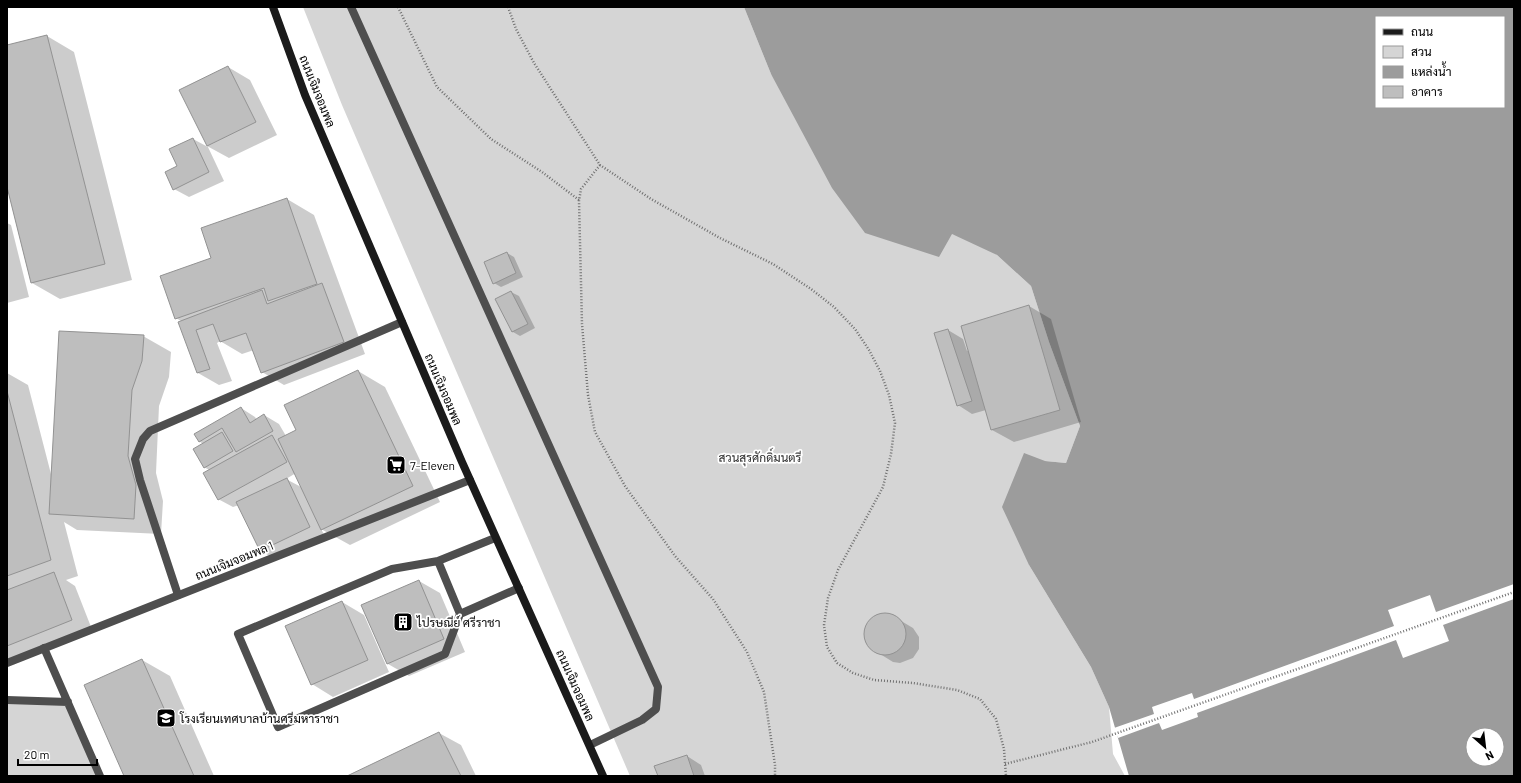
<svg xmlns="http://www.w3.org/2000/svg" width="1521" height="783" font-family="Barlow,Sarabun,sans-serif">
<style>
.green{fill:#d5d5d5}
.water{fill:#9c9c9c;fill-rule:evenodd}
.pier{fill:#fff}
.shadow{fill:#0003;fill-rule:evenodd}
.building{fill:#bebebe;stroke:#929292}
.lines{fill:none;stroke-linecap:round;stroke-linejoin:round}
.path{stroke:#707070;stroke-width:2.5;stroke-dasharray:1 2;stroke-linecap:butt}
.service{stroke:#4e4e4e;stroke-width:8}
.minor{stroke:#4e4e4e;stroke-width:8}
.secondary{stroke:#1b1b1b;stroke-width:8}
.labels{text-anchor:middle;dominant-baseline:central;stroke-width:3.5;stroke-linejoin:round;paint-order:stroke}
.street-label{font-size:12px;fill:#000;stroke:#fff}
.park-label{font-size:12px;fill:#2c2c2c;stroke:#fff}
.poi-label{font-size:12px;fill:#000;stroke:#fff;text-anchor:start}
</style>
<rect width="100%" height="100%" fill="#fff"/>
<!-- green -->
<path class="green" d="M 303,7 L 744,7 L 771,74 L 952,234 L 973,238 L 997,255 L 1031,286 L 1049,342 L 1080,426 L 1066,463 L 1045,461 L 1029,565 L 1091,667 L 1109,707 L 1113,754 L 1125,776 L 630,776 L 342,105 Z
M 7,700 L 68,702 L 100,776 L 7,776 Z"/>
<!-- water -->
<path class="water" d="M 744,7 L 1514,7 L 1514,776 L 1129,776 L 1109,707 L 1091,667 L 1029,565 L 1002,507 L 1024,453 L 1045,461 L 1066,463 L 1080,426 L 1049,342 L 1031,286 L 997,255 L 952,234 L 939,257 L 865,233 L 832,188 L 771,74 ZM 1376,17 L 1504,17 L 1504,107 L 1376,107 ZM 1473,735 L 1497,735 L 1497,759 L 1473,759 Z"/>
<!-- pier -->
<path class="pier" d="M 1514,584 L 1514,599 L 1443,625 L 1449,641 L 1403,658 L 1396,640 L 1197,713 L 1198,717 L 1162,730 L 1159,723 L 1118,738 L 1114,728 L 1154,714 L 1152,707 L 1192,693 L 1194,699 L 1394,626 L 1388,610 L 1430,595 L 1436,612 Z"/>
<!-- shadow -->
<path class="shadow" d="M 47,36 L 74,52 L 132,280 L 60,299 L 32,283 L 7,183 L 7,46 Z
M 228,67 L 250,80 L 277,135 L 229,158 L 207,146 Z
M 193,139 L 208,147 L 224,181 L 189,197 L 174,189 L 179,167 Z
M 287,199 L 314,215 L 365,354 L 284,385 L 262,372 L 254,350 L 242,354 L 220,341 L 217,343 L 232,381 L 219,385 L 198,373 L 181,321 L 176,318 L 212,258 Z
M 7,223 L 11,225 L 29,297 L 7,303 Z
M 507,253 L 514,257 L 523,277 L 501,287 L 494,283 Z
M 511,292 L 519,296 L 535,328 L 520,336 L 513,332 L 496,299 Z
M 1029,306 L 1051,319 L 1081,422 L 1014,442 L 992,430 L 986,410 L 972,414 L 958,405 L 948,330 L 963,339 L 967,351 Z
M 143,336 L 171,352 L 169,377 L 159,406 L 156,473 L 163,501 L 161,534 L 77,530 L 64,522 L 78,576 L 66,580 L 75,586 L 93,632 L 7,666 L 7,373 L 28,385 L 51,474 Z
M 358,371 L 385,387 L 440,502 L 350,545 L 321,529 L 325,536 L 275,559 L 261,551 L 239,505 L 233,507 L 218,499 L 209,470 L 204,467 L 203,444 L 199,441 L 241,408 L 255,417 L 257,420 L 264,415 L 279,424 L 286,436 L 298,430 ZM 296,473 L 303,488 L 286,479 Z
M 419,581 L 440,593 L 465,652 L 409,676 L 388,664 Z
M 342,602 L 364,615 L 389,672 L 333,697 L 312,684 Z
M 884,614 L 891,615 L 913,628 L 919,637 L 919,649 L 913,658 L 900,663 L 893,662 L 872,649 L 868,644 L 865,637 L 865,631 L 868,624 L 872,619 L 878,615 Z
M 142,660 L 170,676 L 214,776 L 125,776 Z
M 439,733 L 461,745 L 476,776 L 349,776 Z
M 687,756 L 701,765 L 705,776 L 659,776 Z"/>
<!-- building -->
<path class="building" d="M 47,35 L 105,264 L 31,283 L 7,187 L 7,45 Z
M 228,66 L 256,122 L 207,146 L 179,90 Z
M 193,138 L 209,172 L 173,190 L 165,172 L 177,166 L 169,149 Z
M 287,198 L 317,284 L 268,301 L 264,288 L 175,319 L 160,276 L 211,258 L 201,228 Z
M 507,252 L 516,273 L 493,284 L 484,262 Z
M 322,283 L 344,342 L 261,373 L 246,333 L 220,342 L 213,324 L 196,330 L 210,369 L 197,373 L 178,322 L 262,290 L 267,304 Z
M 511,291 L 528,324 L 512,332 L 495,299 Z
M 1029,305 L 1060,410 L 991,430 L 961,326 Z
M 948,329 L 972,401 L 957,406 L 934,333 Z
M 59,331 L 144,335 L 142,361 L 132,390 L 128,456 L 136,485 L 134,519 L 49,514 Z
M 358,370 L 413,486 L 321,530 L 278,439 L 296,430 L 284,405 Z
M 7,391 L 51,560 L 7,576 Z
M 241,407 L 250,423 L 264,414 L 273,431 L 236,452 L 222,428 L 199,442 L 194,434 Z
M 222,432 L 233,451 L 204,468 L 193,449 Z
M 272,435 L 287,462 L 218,500 L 203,473 Z
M 287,478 L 310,527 L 260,551 L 236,502 Z
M 54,572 L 72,620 L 7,646 L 7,590 Z
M 419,580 L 444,639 L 387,664 L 361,605 Z
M 342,601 L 368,660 L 311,685 L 285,626 Z
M864 634a21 21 0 1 1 42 0a21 21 0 1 1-42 0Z
M 142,659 L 194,776 L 124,776 L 84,685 Z
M 439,732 L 461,776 L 347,776 Z
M 687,755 L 694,776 L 658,776 L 654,766 Z"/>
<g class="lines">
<!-- path -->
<path class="path" d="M 398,7 L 437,87 L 491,139 L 542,172 L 579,200
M 508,7 L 516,29 L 534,63 L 600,165 L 651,199 L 720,238 L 773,264 L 811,289 L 834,307 L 855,329 L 869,350 L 880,371 L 889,395 L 895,423 L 891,454 L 883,487 L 838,570 L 828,598 L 824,625 L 827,647 L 837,663 L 853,673 L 874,680 L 913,683 L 957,690 L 980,699 L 996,719 L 1004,749 L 1006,776
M 600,165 L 581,189 L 579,201 L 582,324 L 588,395 L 595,432 L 625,486 L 675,556 L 713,599 L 747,652 L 764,692 L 775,765 L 775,776
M 1005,764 L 1092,742 L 1514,592"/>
<!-- service -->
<path class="service" d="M 351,7 L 658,687 L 656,709 L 642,720 L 590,745
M 495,538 L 438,561 L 392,569 L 238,634 L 278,727 L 445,654 L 460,614 L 519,588
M 438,561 L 460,614
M 178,595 L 140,480 L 135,459 L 143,439 L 150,431 L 402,322
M 44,648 L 100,776
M 7,700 L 68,702"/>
<!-- minor -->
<path class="minor" d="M 7,663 L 470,480"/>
<!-- secondary -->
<path class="secondary" d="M 273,7 L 305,95 L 462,462 L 603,776"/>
</g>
<!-- icons -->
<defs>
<g id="supermarket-square" transform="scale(1)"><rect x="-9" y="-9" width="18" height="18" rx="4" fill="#000" stroke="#fff"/><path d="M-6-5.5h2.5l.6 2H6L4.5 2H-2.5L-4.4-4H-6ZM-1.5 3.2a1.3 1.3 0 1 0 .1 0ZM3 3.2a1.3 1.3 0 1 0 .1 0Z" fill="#fff"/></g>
<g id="building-square" transform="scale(1)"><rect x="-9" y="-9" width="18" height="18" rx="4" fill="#000" stroke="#fff"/><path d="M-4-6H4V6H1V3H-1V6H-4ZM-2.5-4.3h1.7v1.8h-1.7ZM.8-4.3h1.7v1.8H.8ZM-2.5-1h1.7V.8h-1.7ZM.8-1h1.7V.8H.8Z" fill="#fff"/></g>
<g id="school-square" transform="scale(1)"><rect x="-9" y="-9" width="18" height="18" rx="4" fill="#000" stroke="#fff"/><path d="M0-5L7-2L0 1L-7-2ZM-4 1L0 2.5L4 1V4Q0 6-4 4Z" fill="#fff"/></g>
</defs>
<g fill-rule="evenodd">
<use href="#supermarket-square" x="396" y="465"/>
<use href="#building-square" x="403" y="622"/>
<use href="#school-square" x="166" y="718"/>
</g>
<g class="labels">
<!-- street labels -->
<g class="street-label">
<text transform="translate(318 91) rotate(68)">ถนนเจิมจอมพล</text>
<text transform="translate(444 389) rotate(67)">ถนนเจิมจอมพล</text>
<text transform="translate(234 560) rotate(-22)">ถนนเจิมจอมพล 1</text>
<text transform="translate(576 685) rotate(66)">ถนนเจิมจอมพล</text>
</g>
<!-- park labels -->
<g class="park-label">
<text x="760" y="457">สวนสุรศักดิ์มนตรี</text>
</g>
<!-- poi labels -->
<g class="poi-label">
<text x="410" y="465">7-Eleven</text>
<text x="417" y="622">ไปรษณีย์ ศรีราชา</text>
<text x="180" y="718">โรงเรียนเทศบาลบ้านศรีมหาราชา</text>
</g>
</g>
<!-- border -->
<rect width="1521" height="783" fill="none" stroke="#000000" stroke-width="16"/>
<!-- legend -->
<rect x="1375" y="16" width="130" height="92" fill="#ffffff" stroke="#999999"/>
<rect x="1383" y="29" width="20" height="6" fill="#1b1b1b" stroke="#999999"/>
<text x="1411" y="36" font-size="12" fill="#000000">ถนน</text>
<rect x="1383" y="46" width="20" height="12" fill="#d5d5d5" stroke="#999999"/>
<text x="1411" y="56" font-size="12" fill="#000000">สวน</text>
<rect x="1383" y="66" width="20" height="12" fill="#9c9c9c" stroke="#999999"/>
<text x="1411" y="76" font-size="12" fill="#000000">แหล่งน้ำ</text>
<rect x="1383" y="86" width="20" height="12" fill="#bebebe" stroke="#999999"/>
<text x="1411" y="96" font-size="12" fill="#000000">อาคาร</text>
<!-- north arrow -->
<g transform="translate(1485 747) rotate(152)"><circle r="19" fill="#ffffff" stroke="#999999"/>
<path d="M0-3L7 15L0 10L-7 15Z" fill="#000000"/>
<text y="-6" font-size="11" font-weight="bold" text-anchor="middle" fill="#000000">N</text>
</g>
<!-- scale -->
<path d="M18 759v6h79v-6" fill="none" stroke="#000000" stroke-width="2"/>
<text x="24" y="759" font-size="12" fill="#000000" stroke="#ffffff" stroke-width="3" paint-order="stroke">20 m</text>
</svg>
